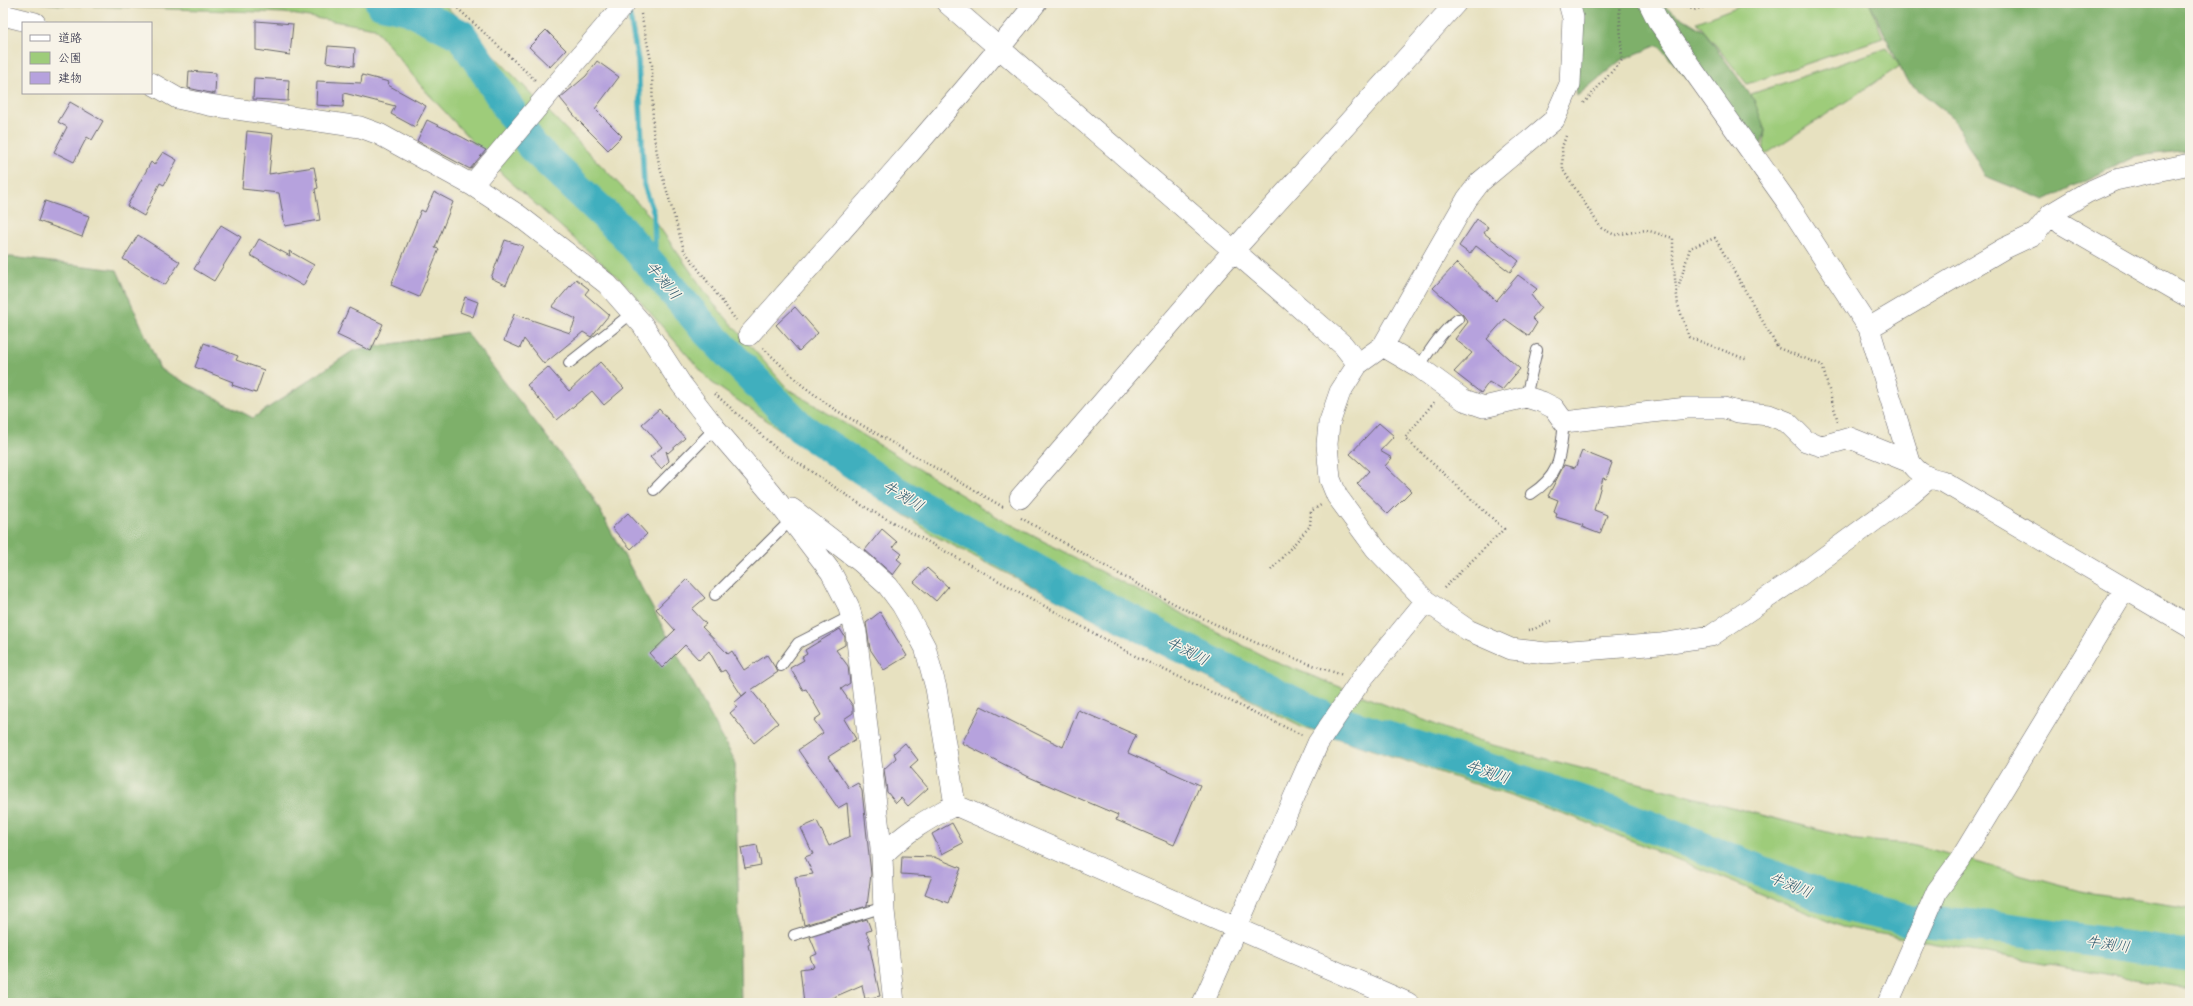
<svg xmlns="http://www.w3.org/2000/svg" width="2193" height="1006" font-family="Mali,'Klee One',sans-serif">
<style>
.green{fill:#9ecc7a;stroke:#60775a}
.forest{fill:#7eb06a;stroke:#506952}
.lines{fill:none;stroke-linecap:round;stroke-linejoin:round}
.stream{stroke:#41afbe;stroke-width:5.5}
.river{stroke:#41afbe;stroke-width:32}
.building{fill:#b6a2dd}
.lane-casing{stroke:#67656a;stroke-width:12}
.street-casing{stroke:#67656a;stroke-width:22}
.path{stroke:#67656a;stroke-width:2.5;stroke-dasharray:1 3;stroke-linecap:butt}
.lane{stroke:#fff;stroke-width:10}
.street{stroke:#fff;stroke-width:21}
.labels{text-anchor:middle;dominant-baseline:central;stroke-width:3;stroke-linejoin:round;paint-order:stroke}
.water-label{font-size:15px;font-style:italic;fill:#2e5a6f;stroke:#f7f3e8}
</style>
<rect width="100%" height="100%" fill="#f7f3e8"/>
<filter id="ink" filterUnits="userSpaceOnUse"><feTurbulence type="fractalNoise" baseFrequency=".025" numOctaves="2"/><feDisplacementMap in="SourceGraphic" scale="8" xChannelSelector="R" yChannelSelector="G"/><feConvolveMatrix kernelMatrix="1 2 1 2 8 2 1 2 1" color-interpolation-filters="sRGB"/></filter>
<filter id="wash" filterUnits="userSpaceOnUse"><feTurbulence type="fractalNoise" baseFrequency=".012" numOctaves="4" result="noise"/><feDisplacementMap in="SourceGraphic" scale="16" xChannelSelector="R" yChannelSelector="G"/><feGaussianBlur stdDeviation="0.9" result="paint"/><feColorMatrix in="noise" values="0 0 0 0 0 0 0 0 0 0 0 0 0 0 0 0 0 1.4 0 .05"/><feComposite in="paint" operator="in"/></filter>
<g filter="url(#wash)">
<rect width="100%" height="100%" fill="#e7e1c0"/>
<!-- green -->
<path class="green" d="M 41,3 L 443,3 L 655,221 L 713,303 L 788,389 L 999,518 L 1269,659 L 1477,741 L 1858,840 L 1912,844 L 2080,891 L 2190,908 L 2190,989 L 1842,927 L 1576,818 L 1301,726 L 933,535 L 711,382 L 623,282 L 504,176 L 422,87 L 375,28 L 285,13 L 61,5 Z
M 1747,3 L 1870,3 L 1883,38 L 1747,84 L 1697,22 Z
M 1887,48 L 1900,66 L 1763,156 L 1765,130 L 1751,94 Z"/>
<!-- forest -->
<path class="forest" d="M 1563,3 L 1658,3 L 1704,31 L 1754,100 L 1765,130 L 1757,160 L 1658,45 L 1621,60 L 1577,96 Z
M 1870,3 L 2190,3 L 2190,150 L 2136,156 L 2045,200 L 1985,176 L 1953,118 L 1906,80 Z
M 3,256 L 117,270 L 160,369 L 253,418 L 354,350 L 466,332 L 591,494 L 735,761 L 741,1003 L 3,1003 Z"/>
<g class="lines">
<!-- stream -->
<path class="stream" d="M 627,9 L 630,17 L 638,61 L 644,185 L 654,213 L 655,249 L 646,261"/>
<!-- river -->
<path class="river" d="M 381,3 L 408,9 L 461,35 L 488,75 L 532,146 L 624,233 L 707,331 L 801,428 L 898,493 L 1054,580 L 1179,646 L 1326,718 L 1494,771 L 1621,815 L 1850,907 L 1908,920 L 2004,928 L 2190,955"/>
</g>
<g id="blocks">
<!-- building -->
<path class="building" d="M 256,21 L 293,24 L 290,55 L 256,50 Z
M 546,30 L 566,50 L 550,67 L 529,47 Z
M 328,46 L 355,48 L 354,66 L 326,62 Z
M 597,61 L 619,77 L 595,109 L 622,136 L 608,150 L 578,120 L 560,98 L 586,76 Z
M 189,71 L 216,73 L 215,94 L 188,88 Z
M 362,75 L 389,82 L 388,85 L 426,106 L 415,127 L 391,114 L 395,106 L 344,93 L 343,107 L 316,105 L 317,81 L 361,83 Z
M 254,78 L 289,80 L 288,101 L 253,99 Z
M 70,102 L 103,121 L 92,140 L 87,137 L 74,162 L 54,152 L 67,127 L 58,122 Z
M 427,120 L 462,137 L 486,150 L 470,169 L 417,141 Z
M 247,131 L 273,134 L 269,174 L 314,167 L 318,188 L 315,189 L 320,220 L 285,226 L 279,193 L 242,189 Z
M 163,152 L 177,160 L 164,185 L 160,183 L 144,216 L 127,206 L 151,162 L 154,165 Z
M 434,192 L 453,202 L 435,248 L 439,249 L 419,297 L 391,285 L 421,210 L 425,212 Z
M 45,201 L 89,216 L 82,237 L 38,221 Z
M 1477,219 L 1488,227 L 1484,233 L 1519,261 L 1510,272 L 1476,246 L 1470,254 L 1459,246 Z
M 221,225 L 241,237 L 214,281 L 194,269 Z
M 138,235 L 180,262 L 165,285 L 123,259 Z
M 259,239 L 290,256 L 289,251 L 314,265 L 303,286 L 250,255 Z
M 505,240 L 523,246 L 506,285 L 491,278 Z
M 1457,263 L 1496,301 L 1518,275 L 1537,289 L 1531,295 L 1541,308 L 1532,318 L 1537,323 L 1529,336 L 1505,319 L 1487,339 L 1520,369 L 1502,390 L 1489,382 L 1481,393 L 1454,372 L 1472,353 L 1455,339 L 1468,322 L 1463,315 L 1433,288 Z
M 576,279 L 589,289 L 585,294 L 609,315 L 591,337 L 583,332 L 544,364 L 524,339 L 520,348 L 504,341 L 514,314 L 570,333 L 576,319 L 552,307 Z
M 465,297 L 478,302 L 473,317 L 460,312 Z
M 795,307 L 818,333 L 799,351 L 776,325 Z
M 349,308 L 383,324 L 371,351 L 337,335 Z
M 204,343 L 238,356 L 236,360 L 264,370 L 256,393 L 232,385 L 233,382 L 195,367 Z
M 600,362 L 624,388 L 604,405 L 592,391 L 557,420 L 527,385 L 548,367 L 569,391 Z
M 659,409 L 685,438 L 668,453 L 666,451 L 669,461 L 661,469 L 650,457 L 662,447 L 642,424 Z
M 1379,423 L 1394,436 L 1380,451 L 1392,458 L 1385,466 L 1411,491 L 1388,514 L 1357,484 L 1369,471 L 1350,454 Z
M 1582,451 L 1612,463 L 1606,479 L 1603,478 L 1594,510 L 1607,515 L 1600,534 L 1582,527 L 1583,525 L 1556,517 L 1557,513 L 1554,511 L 1558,500 L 1548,496 L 1564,465 L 1575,468 Z
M 628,513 L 647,534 L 631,549 L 612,528 Z
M 882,529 L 897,542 L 893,547 L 902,554 L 897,559 L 902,563 L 893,575 L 865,550 Z
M 927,568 L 948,587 L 936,601 L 914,582 Z
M 687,579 L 705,598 L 692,609 L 706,624 L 702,627 L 728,654 L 732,651 L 744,670 L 767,655 L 778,672 L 751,690 L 778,723 L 754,743 L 730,713 L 737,707 L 734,703 L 747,692 L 742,696 L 725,670 L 721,672 L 709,651 L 699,660 L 685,645 L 662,668 L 650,654 L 675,630 L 656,609 Z
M 880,612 L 907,656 L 884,670 L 870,649 L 866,623 Z
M 840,629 L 845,637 L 845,645 L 836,650 L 848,666 L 850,683 L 841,689 L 853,706 L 853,713 L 844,719 L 856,739 L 828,757 L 849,788 L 858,783 L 862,791 L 871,874 L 867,906 L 804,925 L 795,877 L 813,874 L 805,857 L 813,854 L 801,828 L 817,821 L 829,846 L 850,836 L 847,803 L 838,808 L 798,750 L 823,733 L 814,720 L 821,715 L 806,689 L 803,690 L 790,668 L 804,660 L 802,657 L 807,654 L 805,650 Z
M 981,706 L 1063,747 L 1078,710 L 1136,735 L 1128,753 L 1200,785 L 1174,845 L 1116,820 L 1118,815 L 1029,777 L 962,743 Z
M 905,743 L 918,760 L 910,767 L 928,788 L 908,806 L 901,798 L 896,803 L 887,792 L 884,769 L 896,758 L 894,753 Z
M 952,823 L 963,843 L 942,854 L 932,834 Z
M 757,845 L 761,865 L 745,868 L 741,848 Z
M 902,856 L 934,857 L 961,868 L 948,903 L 925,894 L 932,876 L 901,874 Z
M 867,919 L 871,930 L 866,932 L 871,943 L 869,944 L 880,996 L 865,999 L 862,985 L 820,1003 L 804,1003 L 800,969 L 814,967 L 810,957 L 817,954 L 810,937 Z"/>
</g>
</g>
<g filter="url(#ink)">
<use href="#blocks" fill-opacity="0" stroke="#67656a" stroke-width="1"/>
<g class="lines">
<!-- lane casing -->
<g class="lane-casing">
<path id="lane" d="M 569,363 L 632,313
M 1419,367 C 1430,350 1441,332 1458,319
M 1526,397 L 1537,350
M 654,490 L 715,428
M 1531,494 C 1562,474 1560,455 1564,422
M 715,595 L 791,520
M 781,666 L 798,643 L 851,616
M 794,935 L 884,907"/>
</g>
<!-- street casing -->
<g class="street-casing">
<path id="street" d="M 947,3 L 1343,345 L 1358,364
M 1569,3 L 1573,18 L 1570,84 L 1554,120 L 1480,182 L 1467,199 L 1383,346 L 1358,364 L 1340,392 L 1329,424 L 1327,444 L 1330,479 L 1337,496 L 1376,549 L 1426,601 L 1468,630 L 1511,649 L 1546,653 L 1660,644 L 1711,636 L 1795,579 L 1909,495 L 1929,478
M 1649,3 L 1658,21 L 1787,202 L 1869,328 L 1910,462 C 1917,474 1929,478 1942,481 L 2190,627
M 3,15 L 35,23
M 151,83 L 177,98 L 209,105 L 360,127 L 379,134 L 472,185 L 518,215 L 607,284 L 642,324 L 681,384 L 715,428 L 771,493 L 831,572 L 848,605 L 856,632 L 882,856 L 884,911 L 894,1003
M 472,185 L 625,3
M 2051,214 L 2062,224 L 2190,298
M 1869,328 L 2003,249 L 2035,234 L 2051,214 L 2086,193 L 2115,180 L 2190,164
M 749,335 C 846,226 944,117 1036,3
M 1383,346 L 1419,367 L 1464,400 L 1484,407 L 1526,397 L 1542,402 L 1554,408 L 1564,422 L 1687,408 L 1724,408 L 1738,412 L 1769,415 L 1787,422 L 1806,441 L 1822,446 L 1850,438 L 1910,462
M 1020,498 L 1234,250 L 1456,3
M 792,509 L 861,562 L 888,586 L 902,605 L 916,630 L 925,647 L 936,688 L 955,805
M 955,805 L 1408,1003
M 882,856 C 904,833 927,819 955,805
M 1203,1003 L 1318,743 L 1361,680 L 1426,601
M 1888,1003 L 1937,891 L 1960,860 L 2125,589"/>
</g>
<!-- path -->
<path class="path" d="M 452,3 L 535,80
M 1680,3 L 1694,10 L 1716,3
M 641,14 L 652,65 L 653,131 L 659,164 L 684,250 L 736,320
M 1584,103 L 1622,60 L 1619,3
M 1566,136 L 1562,147 L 1563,170 L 1601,228 L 1615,235 L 1646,230 L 1673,238 L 1673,261 L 1678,305 L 1689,337 L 1748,360
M 1677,292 L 1690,248 L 1715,238 L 1778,348 L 1822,365 L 1838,422
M 763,348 L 803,386 L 834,409 L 1003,507
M 715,394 L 776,448 L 863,506 L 1137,657 L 1302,735
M 1434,402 L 1405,438 L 1504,529 L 1443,589
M 1021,518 C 1124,577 1229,640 1343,675
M 1271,570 L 1310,526 L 1311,511 L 1321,505
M 1528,630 L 1534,629 L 1551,621"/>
<!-- lane -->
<use href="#lane" class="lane"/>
<!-- street -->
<use href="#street" class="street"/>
</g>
</g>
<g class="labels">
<!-- water labels -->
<g class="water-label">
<text transform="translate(664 280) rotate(50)">牛渕川</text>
<text transform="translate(904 495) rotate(31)">牛渕川</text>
<text transform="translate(1188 650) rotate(27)">牛渕川</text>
<text transform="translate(1488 771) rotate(18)">牛渕川</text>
<text transform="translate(1791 884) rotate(22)">牛渕川</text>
<text transform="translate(2108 943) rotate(8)">牛渕川</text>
</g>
</g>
<!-- margin -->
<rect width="2193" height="1006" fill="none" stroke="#f7f3e8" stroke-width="16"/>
<!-- legend -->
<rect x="22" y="22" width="130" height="72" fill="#f7f3e8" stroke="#a29fa3"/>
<rect x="30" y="35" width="20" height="6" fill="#ffffff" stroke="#a29fa3"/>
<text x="58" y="42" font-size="12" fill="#22223b">道路</text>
<rect x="30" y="52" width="20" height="12" fill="#9ecc7a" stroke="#a29fa3"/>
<text x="58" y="62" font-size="12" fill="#22223b">公園</text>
<rect x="30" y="72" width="20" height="12" fill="#b6a2dd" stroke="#a29fa3"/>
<text x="58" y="82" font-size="12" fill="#22223b">建物</text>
</svg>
